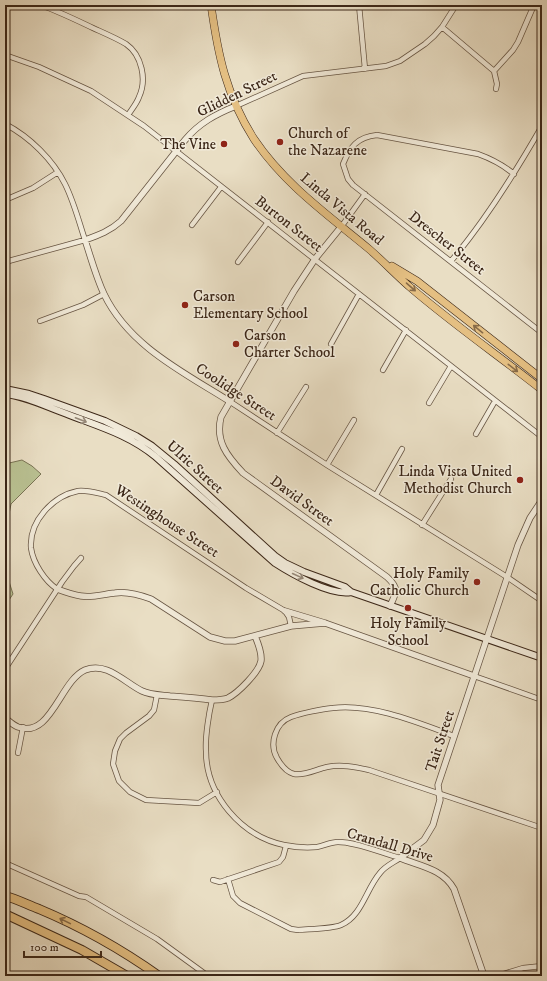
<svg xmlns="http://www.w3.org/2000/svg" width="547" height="981" font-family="'IM FELL DW Pica',serif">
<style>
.green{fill:#b9c192;stroke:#7a7455}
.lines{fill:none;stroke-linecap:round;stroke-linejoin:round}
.minor-casing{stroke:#675543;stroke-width:6}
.tertiary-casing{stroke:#675543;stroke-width:7}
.secondary-casing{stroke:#3c2718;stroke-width:8}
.primary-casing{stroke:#3c2718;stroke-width:8}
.motorway-casing{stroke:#3c2718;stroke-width:10}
.minor{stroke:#f1ead9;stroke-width:4.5}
.tertiary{stroke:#f1ead9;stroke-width:5.5}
.secondary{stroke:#f1ead9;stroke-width:6}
.primary{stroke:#e4bf82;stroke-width:7}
.motorway{stroke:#e4bf82;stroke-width:8}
.oneway{stroke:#886b48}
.oneway2{stroke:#968878}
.poi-dot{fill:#8f2418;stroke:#f1ead9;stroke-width:1.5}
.labels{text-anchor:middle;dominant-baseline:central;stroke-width:3;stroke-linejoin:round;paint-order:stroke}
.street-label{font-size:15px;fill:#3c2718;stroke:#f1ead9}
.poi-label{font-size:15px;fill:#3c2718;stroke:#f1ead9;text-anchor:start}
</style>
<rect width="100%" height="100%" fill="#e9dec4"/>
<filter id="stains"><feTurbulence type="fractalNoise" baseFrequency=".005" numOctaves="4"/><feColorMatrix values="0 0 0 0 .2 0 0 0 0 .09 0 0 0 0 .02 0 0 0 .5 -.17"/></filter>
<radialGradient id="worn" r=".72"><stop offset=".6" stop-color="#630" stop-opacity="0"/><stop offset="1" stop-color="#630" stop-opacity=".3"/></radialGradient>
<!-- green -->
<path class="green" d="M 22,460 L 32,466 L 41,474 L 11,504 L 5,535 L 5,464 Z
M 5,569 L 13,594 L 5,606 Z"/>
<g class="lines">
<!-- minor casing -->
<g class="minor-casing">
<path id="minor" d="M 40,5 C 58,11 76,20 93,28 C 104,33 116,38 126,44 C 142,55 147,80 139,97 C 137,103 132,109 128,115
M 359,5 L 365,69
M 442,27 L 494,71 L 497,84 L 496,89
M 5,55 L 39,67 L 91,91 L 144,126 L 542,437
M 494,71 L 513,50 L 518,42 L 534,5
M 236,106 L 303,76 L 386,66 L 400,61 L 425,44 L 434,36 L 442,27 L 456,5
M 5,124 C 30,137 53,160 65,184 C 74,202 79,222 85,240 L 5,262
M 514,174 C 503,165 492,159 478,154 L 377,135 C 357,137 350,147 343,164 L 348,179 L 353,185 L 542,333
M 5,200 L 33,188 L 58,172
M 192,225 L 221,187
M 341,227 L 365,194
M 451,261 C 486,220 515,173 542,126
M 238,262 L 268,222
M 40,321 L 83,305 L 104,294
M 331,344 L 359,294
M 383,370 L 406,330
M 229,401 L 327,465 L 507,577 L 542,601
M 429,403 L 451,366
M 277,433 L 306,387
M 476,434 L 495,401
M 327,465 L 354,420
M 376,495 L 402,449
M 422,525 L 451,479
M 57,589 C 45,581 33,563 31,548 C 29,521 53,496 78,491 C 87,490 97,493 106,495 L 246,588 L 285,611 L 289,617 L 291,626
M 5,669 L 62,582 L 74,566 L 81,558
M 474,676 L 542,700
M 157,695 L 154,710 L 149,716 L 126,733 L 120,739 L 115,751 L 113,764 L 119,781 L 130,792 L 146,800 L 199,803 L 217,792
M 212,700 C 209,713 205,737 206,751 C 206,795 241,836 284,845 C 294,847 307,848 317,847 C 324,846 330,842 338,842 C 357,842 381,853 400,858
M 454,736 C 419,723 371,703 333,708 C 322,709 302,713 291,717 C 275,723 269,744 277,758 C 281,765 286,772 294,774 C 305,776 317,769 327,767 C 341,764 355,767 369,770 L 542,828
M 18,753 L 23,727
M 5,863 L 79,896 L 86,897 L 157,939 L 208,976
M 228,879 L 233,896 L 240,903 L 291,929 L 298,930 C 308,929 332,929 341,925 C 362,916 366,889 380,873 C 385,866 393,863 400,858
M 213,880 L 220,882 L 279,862 L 283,857 L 286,846
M 497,976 L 523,968 L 542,966"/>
</g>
<!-- tertiary casing -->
<g class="tertiary-casing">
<path id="tertiary" d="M 341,227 L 315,259 L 294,291 L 221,417 C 215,441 227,456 243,473 L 387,577 C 399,588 397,592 390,606
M 229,401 C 183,372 129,346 104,294 C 96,277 91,258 85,240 C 99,235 110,231 121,221 L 185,140 C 199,123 216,114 236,106
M 57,589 C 65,592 73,595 81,596 C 93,598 104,594 115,593 C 127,591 140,595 151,599 L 210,637 L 225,641 L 235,641 L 291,626 L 325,623
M 285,611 L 325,623 L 474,676
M 5,718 C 9,721 13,725 18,727 C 51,739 60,681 85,670 C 107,661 125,683 142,691 C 150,695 161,695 170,696 C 184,697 198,698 212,700 C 218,700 223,700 228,698 C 238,693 259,672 261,661 C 262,653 258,643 255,636
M 400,858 L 424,840 L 433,825 L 440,800 L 438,785 L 518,545 L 530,518 L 542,500
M 400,858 C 420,866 443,869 454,889 L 484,976"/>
</g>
<!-- secondary casing -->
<g class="secondary-casing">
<path id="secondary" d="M 5,389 L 29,394 L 44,399 L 105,421 L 136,436 L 152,446 L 174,464 L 275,556 L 285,563 L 304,572 L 345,587 L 351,592 L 542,658
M 5,394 C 26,396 47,407 67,414 C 98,426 130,435 156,457 L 275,563 C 292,574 331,596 351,592"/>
</g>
<!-- primary casing -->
<g class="primary-casing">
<path id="primary" d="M 211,5 C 218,55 226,95 254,139 C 284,184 328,215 369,249 C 384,262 397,276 411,288 C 453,324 499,356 542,390
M 392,266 L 417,281 L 542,379"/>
</g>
<!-- motorway casing -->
<g class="motorway-casing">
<path id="motorway" d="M 5,896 C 17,899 28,905 39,909 C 82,927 121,949 159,976
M 5,914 L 82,950 L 127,976"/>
</g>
<!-- minor -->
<use href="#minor" class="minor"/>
<!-- tertiary -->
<use href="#tertiary" class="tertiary"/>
<!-- secondary -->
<use href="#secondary" class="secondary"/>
<!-- primary -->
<use href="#primary" class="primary"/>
<!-- motorway -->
<use href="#motorway" class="motorway"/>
</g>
<!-- one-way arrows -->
<defs><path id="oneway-shaft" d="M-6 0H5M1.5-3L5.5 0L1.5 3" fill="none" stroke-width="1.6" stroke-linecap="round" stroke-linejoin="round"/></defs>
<g class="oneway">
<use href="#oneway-shaft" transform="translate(411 287) rotate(41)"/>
<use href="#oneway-shaft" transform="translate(478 329) rotate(-141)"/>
<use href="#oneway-shaft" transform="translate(513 368) rotate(38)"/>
<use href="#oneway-shaft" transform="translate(65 921) rotate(-154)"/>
</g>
<g class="oneway2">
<use href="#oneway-shaft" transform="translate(81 420) rotate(21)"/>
<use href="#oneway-shaft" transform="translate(298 576) rotate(25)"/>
</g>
<!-- markers -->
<g class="poi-dot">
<circle cx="280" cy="142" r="4"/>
<circle cx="224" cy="144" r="4"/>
<circle cx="185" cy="305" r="4"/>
<circle cx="236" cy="344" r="4"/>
<circle cx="520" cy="480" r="4"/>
<circle cx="477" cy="582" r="4"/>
<circle cx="408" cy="608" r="4"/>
</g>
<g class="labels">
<!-- street labels -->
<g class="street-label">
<text transform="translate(237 94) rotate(-26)">Glidden Street</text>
<text transform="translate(342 209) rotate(40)">Linda Vista Road</text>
<text transform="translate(289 224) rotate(38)">Burton Street</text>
<text transform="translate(447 243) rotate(38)">Drescher Street</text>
<text transform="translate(236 392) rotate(33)">Coolidge Street</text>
<text transform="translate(195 467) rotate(42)">Ulric Street</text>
<text transform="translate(302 501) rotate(36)">David Street</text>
<text transform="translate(167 521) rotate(33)">Westinghouse Street</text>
<text transform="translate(440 741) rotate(-72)">Tait Street</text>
<text transform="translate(390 845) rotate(16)">Crandall Drive</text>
</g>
<!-- poi labels -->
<g class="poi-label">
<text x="288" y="133">Church of<tspan x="288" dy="17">the Nazarene</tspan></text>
<text x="216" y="144" text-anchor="end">The Vine</text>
<text x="193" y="296">Carson<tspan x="193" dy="17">Elementary School</tspan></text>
<text x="244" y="335">Carson<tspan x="244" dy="17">Charter School</tspan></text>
<text x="512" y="471" text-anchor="end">Linda Vista United<tspan x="512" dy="17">Methodist Church</tspan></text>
<text x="469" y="573" text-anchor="end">Holy Family<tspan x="469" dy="17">Catholic Church</tspan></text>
<text x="408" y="623" text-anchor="middle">Holy Family<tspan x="408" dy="17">School</tspan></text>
</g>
</g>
<!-- margin -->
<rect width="547" height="981" fill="none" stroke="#e9dec4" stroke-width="20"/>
<rect x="6" y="6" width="535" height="969" fill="none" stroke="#3c2718" stroke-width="2"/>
<rect x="10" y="10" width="527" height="961" fill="none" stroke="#3c2718"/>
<!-- scale -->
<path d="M24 951v6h77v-6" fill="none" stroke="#3c2718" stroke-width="2"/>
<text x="30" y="951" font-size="12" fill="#3c2718" stroke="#f1ead9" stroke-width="3" paint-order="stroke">100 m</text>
<rect width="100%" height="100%" filter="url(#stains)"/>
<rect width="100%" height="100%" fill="url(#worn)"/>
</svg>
